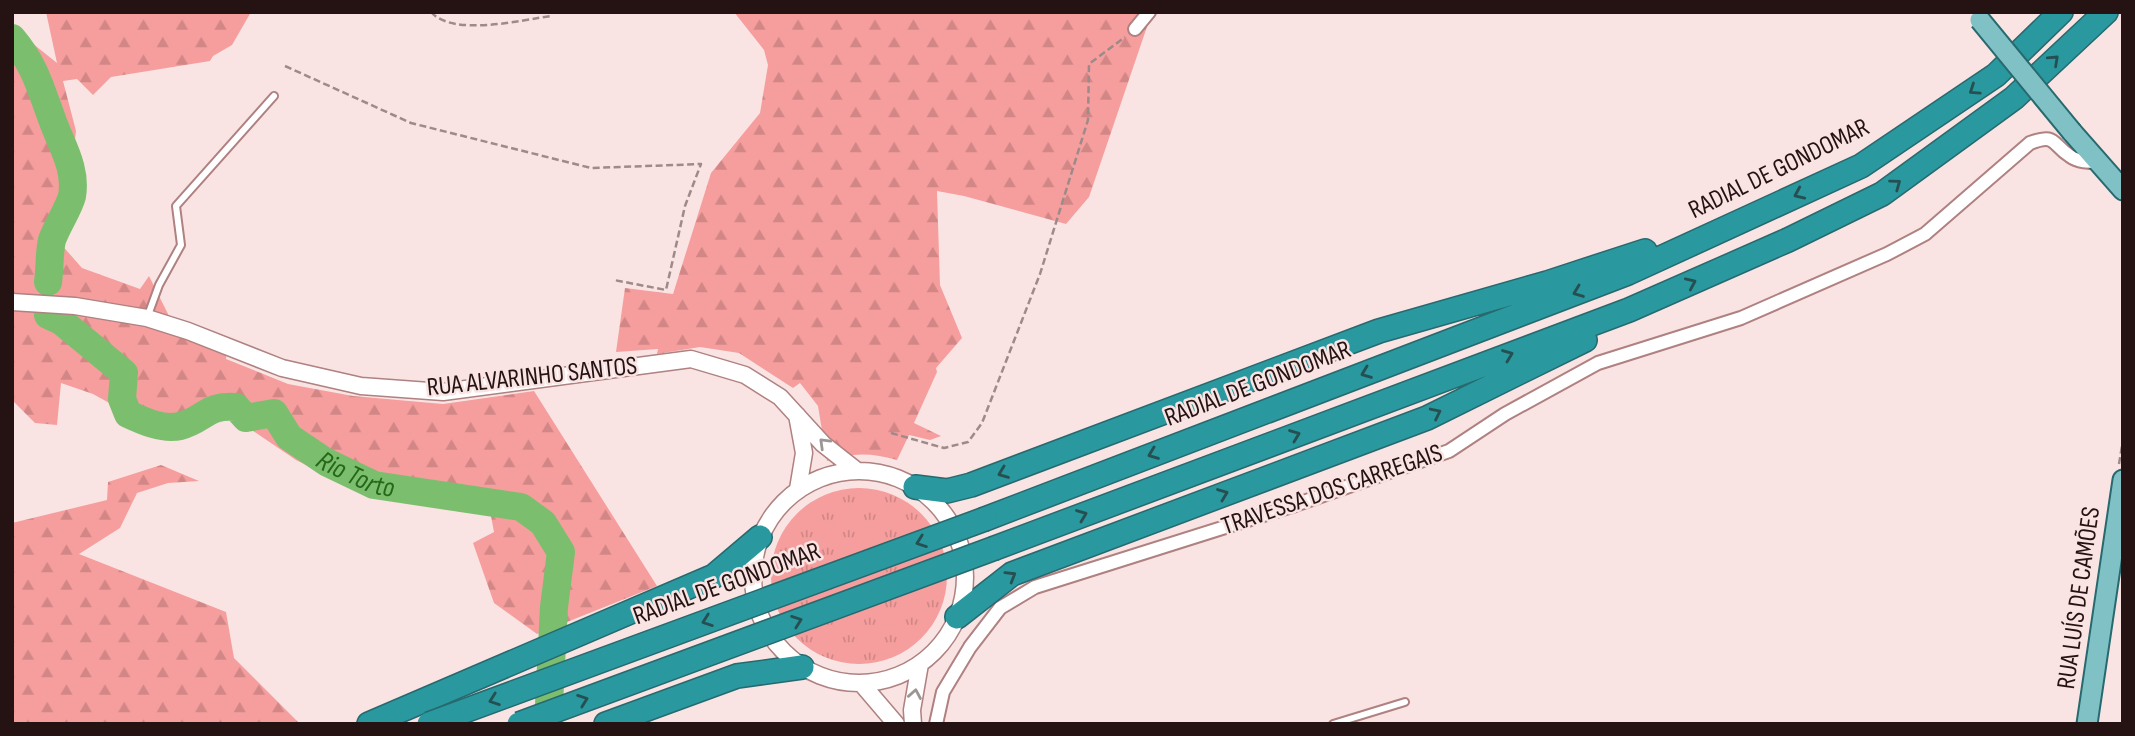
<svg xmlns="http://www.w3.org/2000/svg" width="2135" height="736" font-family="'Sofia Sans Condensed',sans-serif">
<style>
.grass{fill:url(#grass-tufts)}
.forest{fill:url(#forest-firs)}
.lines{fill:none;stroke-linecap:round;stroke-linejoin:round}
.river{stroke:#7bbf6e;stroke-width:28}
.service-casing{stroke:#af8180;stroke-width:10}
.minor-casing{stroke:#af8180;stroke-width:16}
.tertiary-casing{stroke:#af8180;stroke-width:19}
.primary-casing{stroke:#27696e;stroke-width:23}
.motorway-casing{stroke:#27696e;stroke-width:26}
.path{stroke:#9d8a89;stroke-width:2.5;stroke-dasharray:7 3.5;stroke-linecap:butt}
.service{stroke:#fff;stroke-width:6}
.minor{stroke:#fff;stroke-width:12}
.tertiary{stroke:#fff;stroke-width:16}
.primary{stroke:#7fc1c5;stroke-width:19}
.motorway{stroke:#29989f;stroke-width:23}
.primary-bridge-casing{stroke:#27696e;stroke-width:23;stroke-linecap:butt}
.motorway-bridge-casing{stroke:#27696e;stroke-width:26;stroke-linecap:butt}
.primary-bridge{stroke:#7fc1c5;stroke-width:19}
.motorway-bridge{stroke:#29989f;stroke-width:23}
.oneway{stroke:#264f51}
.oneway2{stroke:#9c9594}
.labels{text-anchor:middle;dominant-baseline:central;stroke-width:5;stroke-linejoin:round;paint-order:stroke}
.street-label{font-size:26px;fill:#241312;stroke:#f9e4e3}
.water-label{font-size:28px;font-style:italic;fill:#266819;stroke:#f9e4e3}
</style>
<defs>
<pattern id="grass-tufts" width="24" height="20" patternUnits="userSpaceOnUse" patternTransform="scale(1.75)"><rect width="24" height="20" fill="#f59e9d"/><path d="M3 7l-1-3M5 7V3M7 7l1-3M15 17l-1-3M17 17v-4M19 17l1-3" fill="none" stroke="#d28786"/></pattern>
<pattern id="forest-firs" width="22" height="20" patternUnits="userSpaceOnUse" patternTransform="scale(1.75)"><rect width="22" height="20" fill="#f59e9d"/><path d="M5 1l3.5 6h-7zM16 11l3.5 6h-7z" fill="#d28786"/></pattern>
</defs>
<rect width="100%" height="100%" fill="#f9e4e3"/>
<!-- grass -->
<path class="grass" d="M771 576a88 88 0 1 1 176 0a88 88 0 1 1-176 0Z"/>
<!-- forest -->
<path class="forest" d="M 46,12 L 251,12 L 232,45 L 213,56 L 210,61 L 111,77 L 93,95 L 77,79 L 63,81 L 76,131 L 69,192 L 52,234 L 82,268 L 140,289 L 149,276 L 178,334 L 227,350 L 226,359 L 288,384 L 353,396 L 443,404 L 534,391 L 657,586 L 537,634 L 494,603 L 473,543 L 494,532 L 491,516 L 502,499 L 377,481 L 340,482 L 296,460 L 225,412 L 178,432 L 167,430 L 160,432 L 153,428 L 125,424 L 113,405 L 93,394 L 61,383 L 57,425 L 35,423 L 12,400 L 12,27 L 57,63 Z
M 734,12 L 1152,12 L 1089,197 L 1066,224 L 964,196 L 937,191 L 940,285 L 962,338 L 936,368 L 937,372 L 914,423 L 941,436 L 930,440 L 909,435 L 897,460 C 873,453 851,452 827,461 L 818,406 L 800,383 L 793,388 L 739,353 L 700,347 L 657,354 L 658,349 L 616,352 L 625,288 L 673,294 L 711,173 L 760,113 L 768,65 L 764,50 Z
M 161,465 L 199,481 L 168,483 L 137,493 L 120,528 L 79,554 L 226,612 L 234,658 L 300,724 L 12,724 L 12,523 L 107,500 L 108,482 Z"/>
<g class="lines">
<!-- river -->
<g class="river">
<path d="M 12,38 C 35,65 40,87 52,119 C 61,145 77,168 72,196 C 69,208 57,226 52,240 C 49,253 50,269 48,282"/>
<path id="s1" d="M 48,315 L 61,321 L 124,373 L 122,399 L 128,414 C 143,421 163,430 180,426 C 204,420 207,404 236,407 L 246,418 L 274,413 L 289,437 L 326,462 L 374,485 L 521,507 L 543,523 L 561,552 L 554,607 L 548,724"/>
</g>
<!-- service casing -->
<g class="service-casing">
<path id="service" d="M 147,318 L 159,285 L 181,245 L 176,206 L 274,96
M 1333,724 L 1405,702"/>
</g>
<!-- minor casing -->
<g class="minor-casing">
<path id="minor" d="M 1135,29 L 1149,12
M 936,724 L 943,692 L 970,647 L 1000,608 L 1035,587 L 1295,505 L 1449,451 L 1505,414 L 1598,363 L 1741,318 L 1887,254 L 1925,234 L 2030,143 C 2057,133 2051,144 2070,156 C 2078,162 2089,162 2098,162"/>
</g>
<!-- tertiary casing -->
<g class="tertiary-casing">
<path id="tertiary" d="M 12,302 L 75,306 L 147,318 L 188,331 L 282,368 L 361,386 L 443,392 L 691,359 L 745,375 L 780,397 L 823,444 L 856,470
M 797,415 L 804,453 L 798,489
M753 577a106 106 0 1 1 212 0a106 106 0 1 1-212 0Z
M 861,683 L 896,724
M 913,724 L 912,710 L 920,664"/>
</g>
<!-- primary casing -->
<g class="primary-casing">
<path id="primary" d="M 2072,132 L 2123,190
M 2087,724 L 2123,480"/>
</g>
<!-- motorway casing -->
<g class="motorway-casing">
<path id="motorway" d="M 915,487 L 947,491 L 971,485 L 1379,331 L 1547,283 L 1645,251
M 985,519 L 1628,273 L 1861,166 L 1996,75 L 2061,12
M 995,548 L 1629,310 L 1788,240 L 1882,194 L 2014,98 L 2106,12
M 957,617 L 1012,574 L 1427,418 L 1585,340
M 369,724 L 714,576 L 760,537
M 606,724 L 737,676 L 802,667"/>
</g>
<!-- path -->
<path class="path" d="M 431,12 C 453,37 521,20 551,16
M 285,66 L 411,123 L 591,168 L 701,164 L 685,206 L 666,290 L 614,280
M 891,433 L 944,448 L 968,442 L 982,423 L 1040,274 L 1088,120 L 1089,64 L 1125,37
M 2119,464 L 2123,440"/>
<!-- service -->
<use href="#service" class="service"/>
<!-- minor -->
<use href="#minor" class="minor"/>
<!-- tertiary -->
<use href="#tertiary" class="tertiary"/>
<!-- primary -->
<use href="#primary" class="primary"/>
<!-- motorway -->
<use href="#motorway" class="motorway"/>
<!-- primary-bridge casing -->
<g class="primary-bridge-casing">
<path id="primary-bridge" d="M 1980,20 L 2072,132"/>
</g>
<!-- motorway-bridge casing -->
<g class="motorway-bridge-casing">
<path id="motorway-bridge" d="M 429,724 L 985,519
M 519,724 L 995,548"/>
</g>
<!-- primary-bridge -->
<use href="#primary-bridge" class="primary-bridge"/>
<!-- motorway-bridge -->
<use href="#motorway-bridge" class="motorway-bridge"/>
</g>
<!-- one-way arrows -->
<defs><path id="oneway-chevron" d="M-2-3.5L2.5 0L-2 3.5" fill="none" stroke-width="1.6" stroke-linecap="round" stroke-linejoin="round" transform="scale(1.75)"/></defs>
<g class="oneway">
<use href="#oneway-chevron" transform="translate(2054 60) rotate(-43)"/>
<use href="#oneway-chevron" transform="translate(1974 90) rotate(146)"/>
<use href="#oneway-chevron" transform="translate(1896 184) rotate(-36)"/>
<use href="#oneway-chevron" transform="translate(1799 194) rotate(156)"/>
<use href="#oneway-chevron" transform="translate(1691 283) rotate(-24)"/>
<use href="#oneway-chevron" transform="translate(1578 292) rotate(159)"/>
<use href="#oneway-chevron" transform="translate(1508 355) rotate(-21)"/>
<use href="#oneway-chevron" transform="translate(1366 373) rotate(159)"/>
<use href="#oneway-chevron" transform="translate(1436 413) rotate(-26)"/>
<use href="#oneway-chevron" transform="translate(1295 435) rotate(-21)"/>
<use href="#oneway-chevron" transform="translate(1153 454) rotate(159)"/>
<use href="#oneway-chevron" transform="translate(1003 473) rotate(159)"/>
<use href="#oneway-chevron" transform="translate(1223 494) rotate(-21)"/>
<use href="#oneway-chevron" transform="translate(1082 515) rotate(-21)"/>
<use href="#oneway-chevron" transform="translate(921 542) rotate(160)"/>
<use href="#oneway-chevron" transform="translate(1011 576) rotate(-31)"/>
<use href="#oneway-chevron" transform="translate(707 621) rotate(160)"/>
<use href="#oneway-chevron" transform="translate(797 621) rotate(-20)"/>
<use href="#oneway-chevron" transform="translate(494 700) rotate(160)"/>
<use href="#oneway-chevron" transform="translate(583 700) rotate(-20)"/>
</g>
<g class="oneway2">
<use href="#oneway-chevron" transform="translate(824 443) rotate(-136)"/>
<use href="#oneway-chevron" transform="translate(915 694) rotate(-80)"/>
</g>
<g class="labels">
<!-- street labels -->
<g class="street-label">
<text transform="translate(1779 169) rotate(-26)">RADIAL DE GONDOMAR</text>
<text transform="translate(532 377) rotate(-6)">RUA ALVARINHO SANTOS</text>
<text transform="translate(1258 384) rotate(-21)">RADIAL DE GONDOMAR</text>
<text transform="translate(1332 490) rotate(-19)">TRAVESSA DOS CARREGAIS</text>
<text transform="translate(727 584) rotate(-20)">RADIAL DE GONDOMAR</text>
<text transform="translate(2079 598) rotate(-82)">RUA LUÍS DE CAMÕES</text>
</g>
<!-- water labels -->
<g class="water-label">
<text stroke="none"><textPath href="#s1" startOffset="402">Rio Torto</textPath></text>
</g>
</g>
<!-- border -->
<rect width="2135" height="736" fill="none" stroke="#241312" stroke-width="28"/>
</svg>
